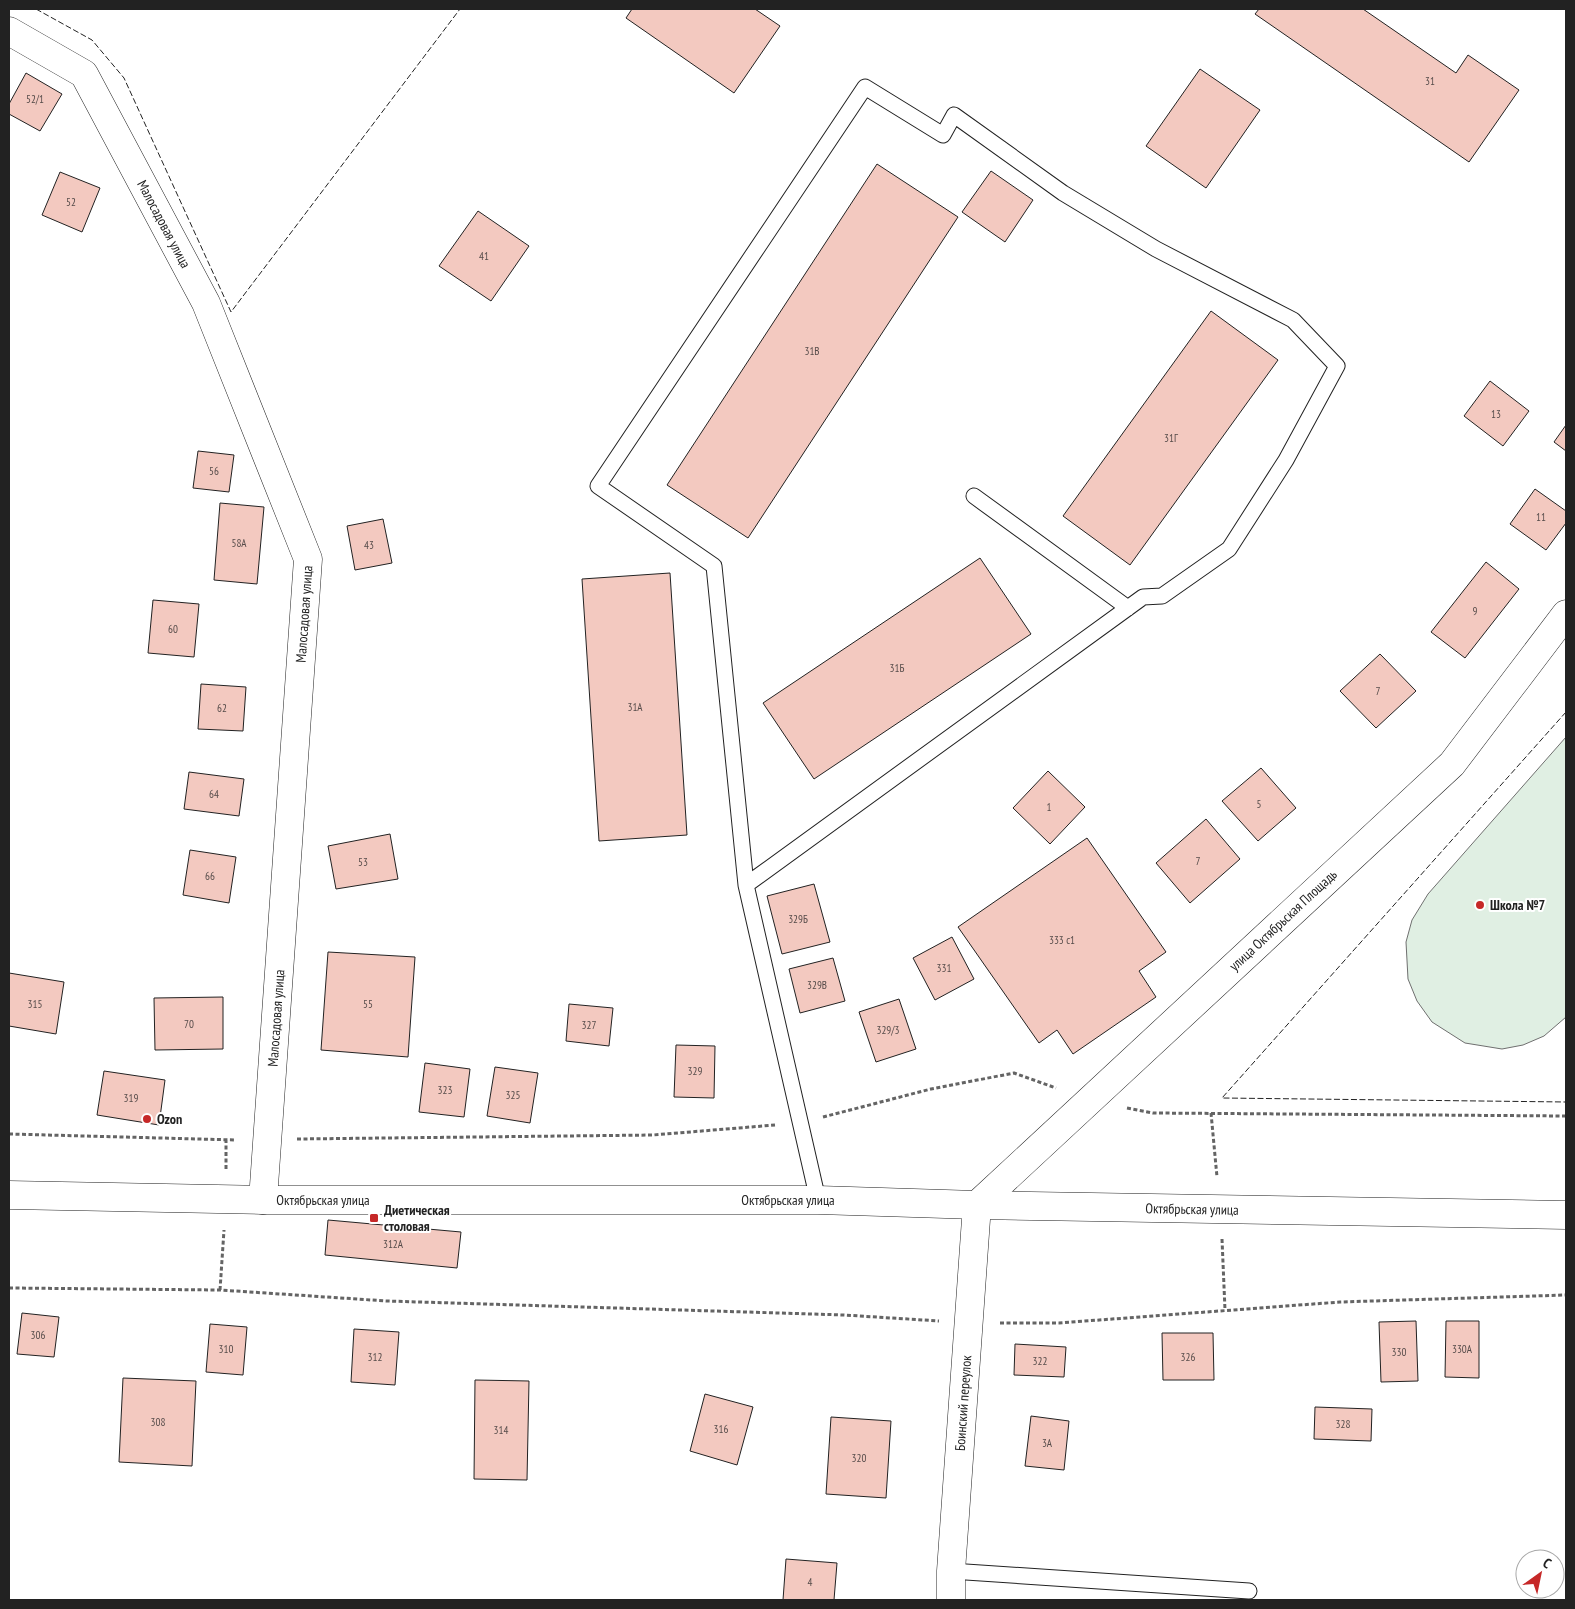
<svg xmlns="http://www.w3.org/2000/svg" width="1575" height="1609" font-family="'PT Sans Narrow',sans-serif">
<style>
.green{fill:#e0efe3;stroke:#6f6f6f}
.building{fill:#f3c9c0;stroke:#222}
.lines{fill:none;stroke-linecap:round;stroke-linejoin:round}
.lane-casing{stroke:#222;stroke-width:17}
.street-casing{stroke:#222;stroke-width:29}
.secondary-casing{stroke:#222;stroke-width:29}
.path{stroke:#646464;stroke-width:3;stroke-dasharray:4 2.5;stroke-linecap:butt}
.lane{stroke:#fff;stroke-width:15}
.street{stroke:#fff;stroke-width:28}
.secondary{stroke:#fff;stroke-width:28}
.fence{stroke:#222;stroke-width:1;stroke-dasharray:6 2.5;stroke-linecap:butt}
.poi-dot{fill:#c62828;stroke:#fff;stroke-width:2}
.labels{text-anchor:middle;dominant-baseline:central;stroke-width:4;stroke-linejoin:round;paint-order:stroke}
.number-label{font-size:11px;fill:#564c4a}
.street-label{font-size:14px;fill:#222;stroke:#fff}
.poi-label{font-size:14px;font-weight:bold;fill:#222;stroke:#fff;text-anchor:start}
</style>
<rect width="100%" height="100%" fill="#fff"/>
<!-- green -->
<path class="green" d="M 1566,737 L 1566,1017 L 1544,1036 L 1523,1045 L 1502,1049 L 1465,1043 L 1432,1022 L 1417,1001 L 1408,979 L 1406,942 L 1412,920 L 1428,894 Z"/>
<!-- building -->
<path class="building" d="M 632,9 L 755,9 L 780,26 L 734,93 L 626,18 Z
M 1259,9 L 1363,9 L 1456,73 L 1468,55 L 1519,90 L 1469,162 L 1255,14 Z
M 1200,69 L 1260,110 L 1206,188 L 1146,146 Z
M 26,73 L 62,94 L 40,131 L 9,114 L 9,104 Z
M 877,164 L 958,217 L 748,538 L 667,485 Z
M 991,171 L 1033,200 L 1005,242 L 962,212 Z
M 60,172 L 100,188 L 82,232 L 42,215 Z
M 478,211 L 529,246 L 491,301 L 439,266 Z
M 1211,311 L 1278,360 L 1130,565 L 1063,516 Z
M 1490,381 L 1529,411 L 1503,446 L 1464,416 Z
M 1566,425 L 1566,451 L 1554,442 Z
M 198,451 L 234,455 L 229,492 L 193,488 Z
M 1535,489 L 1566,511 L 1566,523 L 1546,550 L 1510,524 Z
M 220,503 L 264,507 L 257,584 L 214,580 Z
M 383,519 L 392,563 L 355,570 L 347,526 Z
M 980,558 L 1031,634 L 814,779 L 763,703 Z
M 1486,562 L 1519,589 L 1465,658 L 1431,632 Z
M 670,573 L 687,835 L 599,841 L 582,579 Z
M 153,600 L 199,604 L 194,657 L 148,653 Z
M 1380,654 L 1416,691 L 1376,728 L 1340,691 Z
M 201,684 L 246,687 L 243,731 L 198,729 Z
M 1261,768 L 1296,808 L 1258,841 L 1222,801 Z
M 1048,771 L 1085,807 L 1050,844 L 1013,808 Z
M 189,772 L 244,779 L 239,816 L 184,809 Z
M 1206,819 L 1240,859 L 1190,903 L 1156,863 Z
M 390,834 L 398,879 L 336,889 L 328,846 Z
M 1087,838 L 1166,952 L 1139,971 L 1156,997 L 1073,1054 L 1057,1030 L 1039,1043 L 958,927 Z
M 190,850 L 236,857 L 229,903 L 183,895 Z
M 814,884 L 830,942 L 782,954 L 767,896 Z
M 952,937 L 974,979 L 935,1000 L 913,958 Z
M 328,952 L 415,957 L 408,1057 L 321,1050 Z
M 833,958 L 845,1001 L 800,1013 L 789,969 Z
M 9,973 L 64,982 L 56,1034 L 9,1026 Z
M 223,997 L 223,1049 L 155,1050 L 154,998 Z
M 899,999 L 916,1049 L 876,1062 L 859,1012 Z
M 569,1004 L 613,1008 L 609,1046 L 566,1041 Z
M 676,1045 L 715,1046 L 714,1098 L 674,1097 Z
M 425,1063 L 470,1069 L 464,1117 L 419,1112 Z
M 495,1067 L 538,1073 L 530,1123 L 487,1116 Z
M 104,1071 L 165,1080 L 159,1125 L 97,1115 Z
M 328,1220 L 461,1232 L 457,1268 L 325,1255 Z
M 22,1313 L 59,1317 L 54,1357 L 17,1354 Z
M 1416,1321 L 1418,1381 L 1381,1382 L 1379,1322 Z
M 1446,1321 L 1479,1321 L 1479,1378 L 1445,1377 Z
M 210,1324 L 247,1327 L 243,1375 L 206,1372 Z
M 354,1329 L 399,1332 L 395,1385 L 351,1382 Z
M 1162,1333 L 1213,1333 L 1214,1380 L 1163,1380 Z
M 1015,1344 L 1066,1347 L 1064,1377 L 1014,1375 Z
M 123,1378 L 196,1381 L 192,1466 L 119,1462 Z
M 475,1380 L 529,1381 L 527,1480 L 474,1479 Z
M 705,1394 L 753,1407 L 737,1465 L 690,1451 Z
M 1315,1407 L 1372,1409 L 1371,1441 L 1314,1439 Z
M 1031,1416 L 1069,1421 L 1064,1470 L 1025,1466 Z
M 831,1417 L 891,1421 L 886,1498 L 826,1494 Z
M 786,1559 L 837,1563 L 834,1600 L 783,1600 Z"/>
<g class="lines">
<!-- lane casing -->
<g class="lane-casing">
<path id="lane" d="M 974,496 L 1128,608
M 746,885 L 1143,597 L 1162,596 L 1229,549 L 1286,460 L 1337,366 L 1293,320 L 1156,249 L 1063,193 L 954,115 L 943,135 L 865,87 L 598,486 L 714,566 L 746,885 L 818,1200
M 951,1571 L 1249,1591"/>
</g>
<!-- street casing -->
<g class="street-casing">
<path id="street" d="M 9,31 L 84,74 L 206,303 L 308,559 L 263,1200
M 951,1600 L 951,1571 L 977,1205 L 1452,764 L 1566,614"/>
</g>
<!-- secondary casing -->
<g class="secondary-casing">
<path id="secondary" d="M 9,1195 L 263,1200 L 818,1200 L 977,1205 L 1566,1215"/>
</g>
<!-- path -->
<path class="path" d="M 1127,1108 L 1153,1113 L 1566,1116
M 1211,1113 L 1217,1177
M 823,1117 L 931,1089 L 1014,1073 L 1056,1088
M 9,1134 L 236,1140
M 297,1139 L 653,1135 L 775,1125
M 226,1169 L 226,1140
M 1222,1239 L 1225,1310
M 9,1288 L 220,1290 L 387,1301 L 844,1315 L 939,1321
M 220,1290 L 224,1230
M 1000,1323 L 1059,1323 L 1340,1302 L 1566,1295"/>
<!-- lane -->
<use href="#lane" class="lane"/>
<!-- street -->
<use href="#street" class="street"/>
<!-- secondary -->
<use href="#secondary" class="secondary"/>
<!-- fence -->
<path class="fence" d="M 36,9 L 92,40 L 124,78 L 231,312 L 460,9
M 1566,712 L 1222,1098 L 1566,1102"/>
</g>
<!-- markers -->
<g class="poi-dot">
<circle cx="1480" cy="905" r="5"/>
<circle cx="147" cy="1119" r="5"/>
<rect x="369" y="1213" width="10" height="10" rx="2.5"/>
</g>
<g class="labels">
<!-- number labels -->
<g class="number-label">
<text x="1430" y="81">31</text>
<text x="35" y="99">52/1</text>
<text x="71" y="202">52</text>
<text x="484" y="256">41</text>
<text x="812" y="351">31В</text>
<text x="1496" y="414">13</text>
<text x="1171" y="438">31Г</text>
<text x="214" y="471">56</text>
<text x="1541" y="517">11</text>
<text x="239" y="543">58А</text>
<text x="369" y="545">43</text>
<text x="1475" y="611">9</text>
<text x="173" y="629">60</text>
<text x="897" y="668">31Б</text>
<text x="1378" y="691">7</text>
<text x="635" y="707">31А</text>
<text x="222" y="708">62</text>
<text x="214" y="794">64</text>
<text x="1259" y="804">5</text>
<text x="1049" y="807">1</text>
<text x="1198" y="861">7</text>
<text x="363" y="862">53</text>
<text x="210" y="876">66</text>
<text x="798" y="919">329Б</text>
<text x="1062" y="940">333 с1</text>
<text x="944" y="968">331</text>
<text x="817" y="985">329В</text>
<text x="35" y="1004">315</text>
<text x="368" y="1004">55</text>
<text x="189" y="1024">70</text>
<text x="589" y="1025">327</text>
<text x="888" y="1030">329/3</text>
<text x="695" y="1071">329</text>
<text x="445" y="1090">323</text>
<text x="513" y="1095">325</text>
<text x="131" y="1098">319</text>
<text x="393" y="1244">312А</text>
<text x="38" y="1335">306</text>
<text x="226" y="1349">310</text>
<text x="1462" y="1349">330А</text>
<text x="1399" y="1352">330</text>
<text x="375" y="1357">312</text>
<text x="1188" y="1357">326</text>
<text x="1040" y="1361">322</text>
<text x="158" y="1422">308</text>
<text x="1343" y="1424">328</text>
<text x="721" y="1429">316</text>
<text x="501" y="1430">314</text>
<text x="1047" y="1443">3А</text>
<text x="859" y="1458">320</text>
<text x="810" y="1582">4</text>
</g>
<!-- street labels -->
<g class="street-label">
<text transform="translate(164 224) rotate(62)">Малосадовая улица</text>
<text transform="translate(304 614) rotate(-86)">Малосадовая улица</text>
<text transform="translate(1283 920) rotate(-43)">улица Октябрьская Площадь</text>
<text transform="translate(276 1018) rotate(-86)">Малосадовая улица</text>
<text x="323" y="1200">Октябрьская улица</text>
<text x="788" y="1200">Октябрьская улица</text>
<text transform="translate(1192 1209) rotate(1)">Октябрьская улица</text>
<text transform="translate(963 1403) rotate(-86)">Боинский переулок</text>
</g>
<!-- poi labels -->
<g class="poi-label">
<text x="1490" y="905">Школа №7</text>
<text x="157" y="1119">Ozon</text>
<text x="384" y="1210">Диетическая<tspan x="384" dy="16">столовая</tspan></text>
</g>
</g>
<!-- border -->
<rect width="1575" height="1609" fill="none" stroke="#222222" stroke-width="20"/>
<!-- north arrow -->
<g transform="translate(1540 1574) rotate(33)"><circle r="24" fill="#ffffff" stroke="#a7a7a7"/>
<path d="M0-4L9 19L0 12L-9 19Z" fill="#c62828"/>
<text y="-8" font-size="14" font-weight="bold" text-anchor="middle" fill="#222222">С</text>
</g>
</svg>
